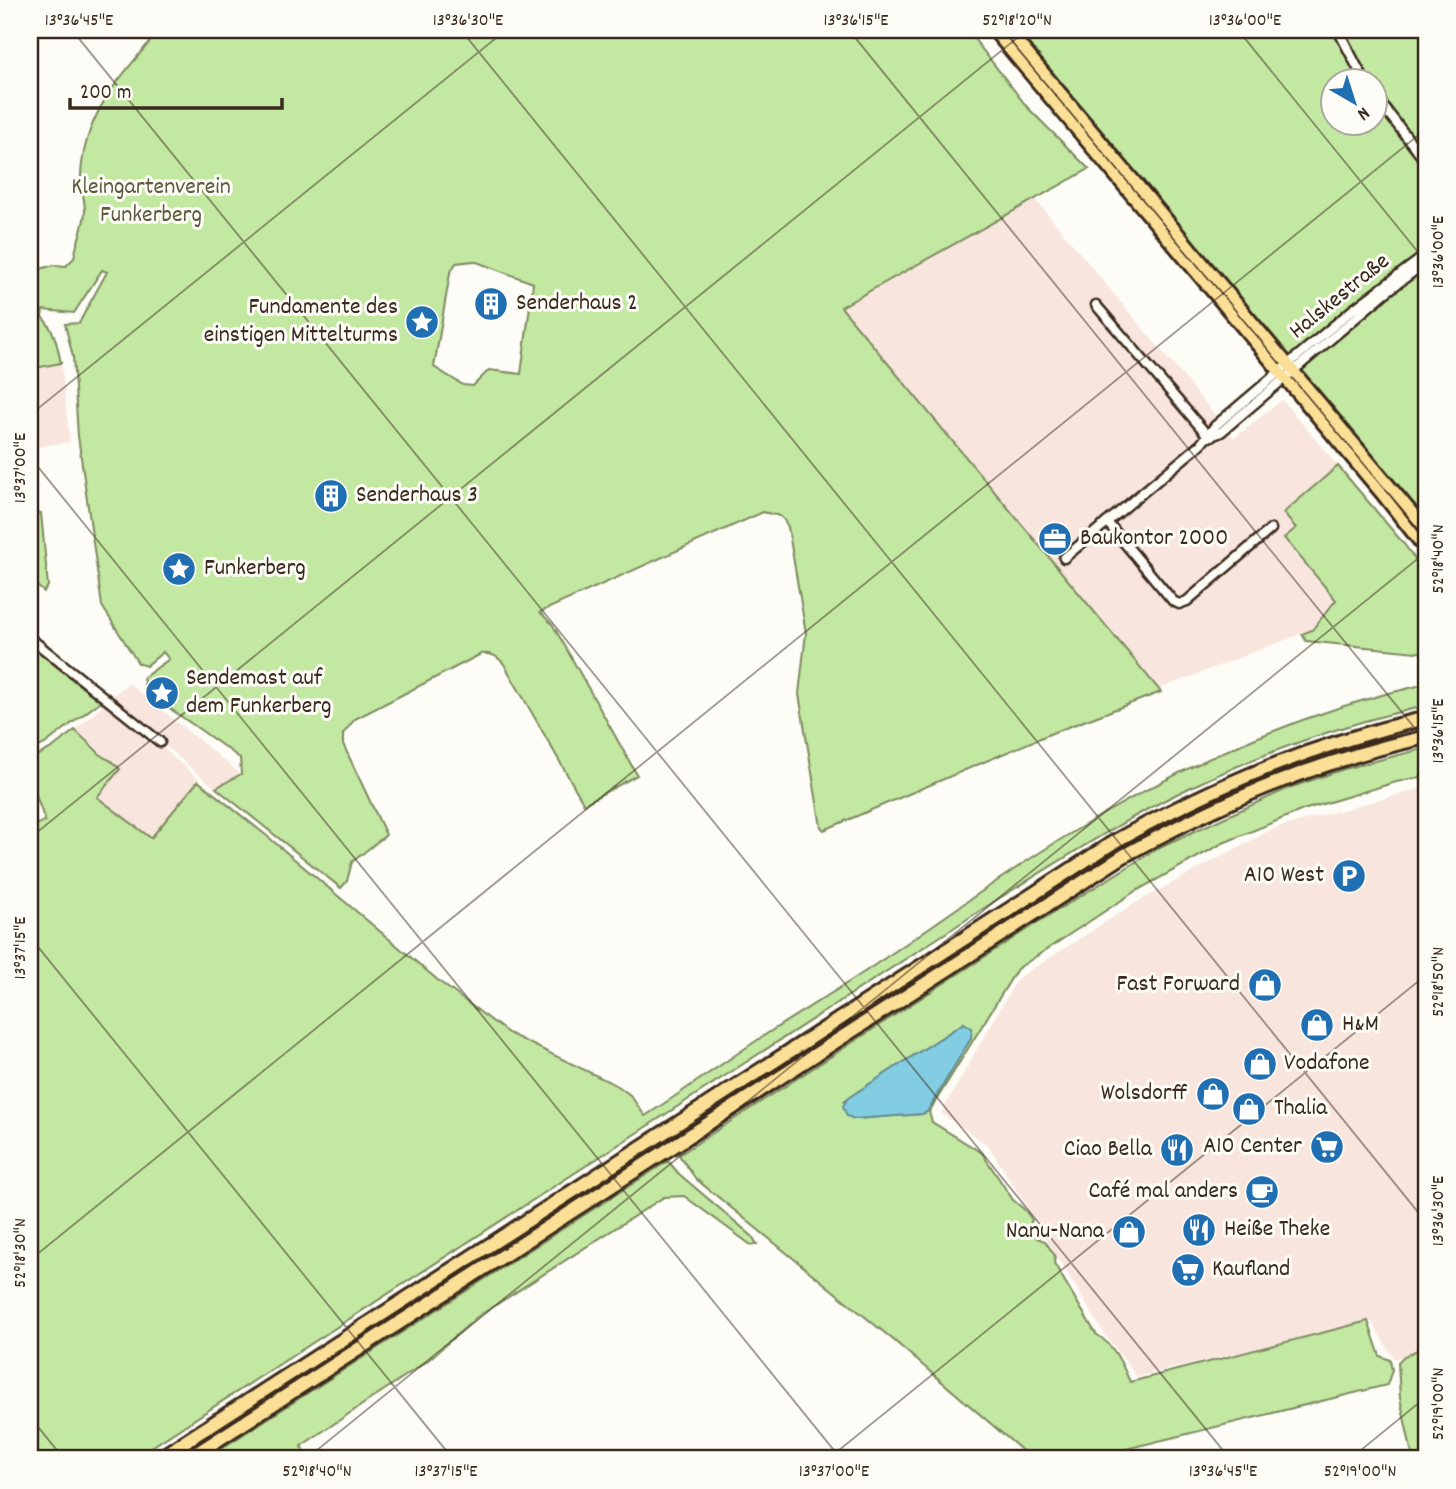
<svg xmlns="http://www.w3.org/2000/svg" width="1456" height="1489" font-family="Dekko,sans-serif">
<style>
.built{fill:#f8e6de}
.green{fill:#c2e8a2;stroke:#7e8960;stroke-width:2;fill-rule:evenodd}
.water{fill:#83cde3;stroke:#668c94;stroke-width:2}
.lines{fill:none;stroke-linecap:round;stroke-linejoin:round}
.minor-casing{stroke:#3b2a1e;stroke-width:13}
.major-casing{stroke:#3b2a1e;stroke-width:16}
.highway-casing{stroke:#3b2a1e;stroke-width:18}
.minor{stroke:#fdfcf7;stroke-width:8}
.major{stroke:#fbdf96;stroke-width:10}
.highway{stroke:#fbdf96;stroke-width:12}
.ticks{fill:none;stroke:#3b2a1e;stroke-width:2;stroke-opacity:0.45}
.labels{text-anchor:middle;dominant-baseline:central;stroke-width:6;stroke-linejoin:round;paint-order:stroke}
.park-label{font-size:24px;fill:#5d5a3f;stroke:#fdfcf7}
.street-label{font-size:24px;fill:#3b2a1e;stroke:#fdfcf7}
.poi-label{font-size:24px;fill:#3b2a1e;stroke:#fdfcf7;text-anchor:start}
.neatline{fill:none;stroke:#3b2a1e;stroke-width:2.5}
.ticks-label{font-size:18px;text-anchor:middle;fill:#3b2a1e}
</style>
<rect width="100%" height="100%" fill="#fdfcf7"/>
<filter id="ink" filterUnits="userSpaceOnUse"><feTurbulence type="fractalNoise" baseFrequency=".0143" numOctaves="2"/><feDisplacementMap in="SourceGraphic" scale="14" xChannelSelector="R" yChannelSelector="G"/><feConvolveMatrix kernelMatrix="1 2 1 2 8 2 1 2 1" color-interpolation-filters="sRGB"/></filter>
<g filter="url(#ink)">
<!-- built -->
<path class="built" d="M 1035,199 L 1234,438 L 1282,400 L 1338,466 L 1283,513 L 1296,528 L 1285,538 L 1336,600 L 1311,630 L 1159,689 L 840,307 Z
M 61,363 L 70,442 L 30,448 L 30,369 Z
M 128,683 L 241,774 L 216,788 L 199,775 L 110,698 Z
M 107,702 L 145,734 L 144,739 L 161,746 L 198,779 L 198,781 L 151,838 L 97,797 L 120,769 L 110,760 L 103,758 L 75,730 Z
M 1426,787 L 1426,1348 L 1394,1359 L 1371,1321 L 1137,1377 L 1103,1332 L 989,1146 L 941,1113 L 1017,979 L 1132,905 L 1272,829 Z"/>
<!-- green -->
<path class="green" d="M 150,30 L 967,30 L 1028,108 L 1089,169 L 841,307 L 1161,692 L 1052,733 L 824,830 L 821,827 L 799,694 L 806,633 L 788,527 C 781,512 776,516 763,512 L 540,612 L 553,625 L 637,775 L 584,804 L 504,664 C 497,656 492,653 481,654 L 355,719 L 343,734 L 343,744 L 386,835 L 352,862 L 347,881 L 341,888 L 216,788 L 241,774 L 240,758 L 158,700 L 145,687 L 143,678 L 169,659 L 163,652 L 146,666 L 138,663 L 102,606 L 78,436 L 73,357 L 65,324 L 79,323 L 107,272 L 102,270 L 74,313 L 43,310 L 42,317 C 55,330 57,345 61,363 L 30,369 L 30,272 L 54,265 L 66,266 L 74,258 C 76,243 85,225 85,211 C 85,199 80,186 81,174 C 85,114 116,83 152,39 L 147,33 ZM 474,261 L 533,283 L 521,374 L 489,370 L 473,386 L 463,385 L 434,367 L 450,273 L 456,263 Z
M 1013,30 L 1426,30 L 1426,522 ZM 1334,80 L 1376,80 L 1376,122 L 1334,122 Z
M 1338,466 L 1404,544 L 1426,574 L 1426,653 L 1306,641 L 1302,634 L 1312,630 L 1336,600 L 1284,538 L 1296,528 L 1283,513 Z
M 30,512 L 41,513 L 48,586 L 44,592 L 30,580 Z
M 30,645 L 88,692 L 100,696 L 101,701 L 45,744 L 30,751 Z
M 1426,684 L 1426,706 C 1344,723 1265,752 1189,788 C 1122,820 1058,862 995,901 L 133,1459 L 30,1459 L 30,827 L 45,821 L 30,778 L 30,759 L 52,748 L 75,730 L 103,757 L 110,760 L 120,769 L 97,797 L 151,838 L 198,781 L 267,836 L 440,982 L 508,1033 L 618,1086 L 630,1095 L 645,1116 C 687,1089 727,1060 768,1033 C 805,1009 843,987 879,962 C 942,920 1003,874 1068,835 C 1178,767 1300,712 1426,684 Z
M 1426,748 L 1426,776 L 1396,782 L 1303,810 L 1223,843 L 1134,892 L 1017,969 L 929,1112 L 932,1122 L 982,1153 L 1013,1200 L 1025,1210 L 1032,1220 L 1029,1226 L 1037,1238 L 1045,1241 L 1055,1256 L 1054,1263 L 1096,1334 C 1115,1346 1121,1362 1130,1382 L 1368,1321 L 1380,1356 L 1390,1360 L 1392,1370 L 1387,1385 L 1085,1459 L 1032,1459 L 891,1338 L 696,1179 L 679,1155 L 1035,924 L 1162,846 L 1289,788 L 1344,769 ZM 964,1023 L 971,1038 L 927,1112 L 922,1114 L 854,1119 L 844,1101 L 848,1098 Z
M 668,1161 L 679,1174 L 752,1236 L 757,1244 L 751,1245 L 684,1196 L 664,1197 L 477,1317 L 426,1362 L 301,1446 L 310,1459 L 205,1459 Z
M 1426,1346 L 1426,1459 L 1413,1459 L 1400,1398 L 1398,1362 L 1404,1356 Z"/>
<!-- water -->
<path class="water" d="M 964,1023 L 972,1028 L 971,1038 L 927,1112 L 922,1114 L 854,1119 L 847,1116 L 843,1106 L 848,1098 Z"/>
<g class="lines">
<!-- minor casing -->
<g class="minor-casing">
<path id="minor" d="M 1338,30 L 1364,80
M 1376,97 L 1426,162
M 1096,305 L 1209,437
M 1209,437 L 1221,432 L 1385,293 L 1426,262
M 1107,522 L 1173,601 L 1179,604 L 1187,601 L 1271,529
M 1064,558 L 1201,444 L 1215,426 L 1351,311 L 1426,255
M 30,638 L 160,742"/>
</g>
<!-- major casing -->
<g class="major-casing">
<path id="major" d="M 993,30 L 1381,493 L 1426,550
M 1008,30 L 1426,529"/>
</g>
<!-- highway casing -->
<g class="highway-casing">
<path id="highway" d="M 158,1459 L 1117,840 C 1220,783 1311,745 1426,718
M 188,1459 L 1125,855 C 1223,801 1317,761 1426,737"/>
</g>
<!-- minor -->
<use href="#minor" class="minor"/>
<!-- major -->
<use href="#major" class="major"/>
<!-- highway -->
<use href="#highway" class="highway"/>
</g>
</g>
<!-- ticks -->
<path class="ticks" d="M 72,30 L 1230,1459M 461,30 L 1426,1222M 849,30 L 1426,742M 1238,30 L 1426,262M 30,415 L 506,30M 30,457 L 841,1459M 30,838 L 1027,30M 30,937 L 453,1459M 30,1260 L 1426,129M 30,1417 L 64,1459M 306,1459 L 1426,552M 828,1459 L 1426,975M 1350,1459 L 1426,1397"/>
<!-- icons -->
<defs>
<g id="building-disc" transform="scale(1.75)"><circle r="9.5" fill="#1f6fb2" stroke="#fdfcf7"/><path d="M-4-6H4V6H1V3H-1V6H-4ZM-2.5-4.3h1.7v1.8h-1.7ZM.8-4.3h1.7v1.8H.8ZM-2.5-1h1.7V.8h-1.7ZM.8-1h1.7V.8H.8Z" fill="#fff"/></g>
<g id="sight-disc" transform="scale(1.75)"><circle r="9.5" fill="#1f6fb2" stroke="#fdfcf7"/><path d="M0-6L1.8-2.2L6-1.7L2.9 1.2L3.7 5.4L0 3.3L-3.7 5.4L-2.9 1.2L-6-1.7L-1.8-2.2Z" fill="#fff"/></g>
<g id="office-disc" transform="scale(1.75)"><circle r="9.5" fill="#1f6fb2" stroke="#fdfcf7"/><path d="M-6-3h4V-5.5h4V-3h4V5H-6ZM-1-4.5V-3h2v-1.5ZM-6 0V1H6V0Z" fill="#fff"/></g>
<g id="parking-disc" transform="scale(1.75)"><circle r="9.5" fill="#1f6fb2" stroke="#fdfcf7"/><path d="M-3.5-5.5H1a3.5 3.5 0 0 1 0 7H-1V5.5H-3.5ZM-1-3.4V-.6H.8a1.4 1.4 0 0 0 0-2.8Z" fill="#fff"/></g>
<g id="shop-disc" transform="scale(1.75)"><circle r="9.5" fill="#1f6fb2" stroke="#fdfcf7"/><path d="M-5-2.5h2.3a2.7 3.5 0 0 1 5.4 0H5L5.5 6h-11ZM-1.5-2.5h3a1.5 2.3 0 0 0-3 0Z" fill="#fff"/></g>
<g id="supermarket-disc" transform="scale(1.75)"><circle r="9.5" fill="#1f6fb2" stroke="#fdfcf7"/><path d="M-6-5.5h2.5l.6 2H6L4.5 2H-2.5L-4.4-4H-6ZM-1.5 3.2a1.3 1.3 0 1 0 .1 0ZM3 3.2a1.3 1.3 0 1 0 .1 0Z" fill="#fff"/></g>
<g id="restaurant-disc" transform="scale(1.75)"><circle r="9.5" fill="#1f6fb2" stroke="#fdfcf7"/><path d="M-5-6h1v4h1v-4h1v4h1v-4h1v5L-1.5 .5V6h-2V.5L-5-1ZM5-6V6H3V1.5H1.5Q1.5-4 5-6Z" fill="#fff"/></g>
<g id="cafe-disc" transform="scale(1.75)"><circle r="9.5" fill="#1f6fb2" stroke="#fdfcf7"/><path d="M-5.5-4.5H6V0H3Q3 3.5 0 3.5H-2.5Q-5.5 3.5-5.5 0ZM3-3.2v2h1.7v-2ZM-6 4.5H4V6H-6Z" fill="#fff"/></g>
</defs>
<g fill-rule="evenodd">
<use href="#building-disc" x="491" y="304"/>
<use href="#sight-disc" x="422" y="322"/>
<use href="#building-disc" x="331" y="496"/>
<use href="#office-disc" x="1055" y="539"/>
<use href="#sight-disc" x="179" y="569"/>
<use href="#sight-disc" x="162" y="693"/>
<use href="#parking-disc" x="1349" y="876"/>
<use href="#shop-disc" x="1265" y="985"/>
<use href="#shop-disc" x="1317" y="1025"/>
<use href="#shop-disc" x="1260" y="1064"/>
<use href="#shop-disc" x="1213" y="1094"/>
<use href="#shop-disc" x="1249" y="1109"/>
<use href="#supermarket-disc" x="1327" y="1147"/>
<use href="#restaurant-disc" x="1177" y="1150"/>
<use href="#cafe-disc" x="1262" y="1192"/>
<use href="#restaurant-disc" x="1199" y="1230"/>
<use href="#shop-disc" x="1129" y="1232"/>
<use href="#supermarket-disc" x="1188" y="1270"/>
</g>
<g class="labels">
<!-- park labels -->
<g class="park-label">
<text x="151" y="188">Kleingartenverein<tspan x="151" dy="28">Funkerberg</tspan></text>
</g>
<!-- street labels -->
<g class="street-label">
<text transform="translate(1340 297) rotate(-39)">Halskestraße</text>
</g>
<!-- poi labels -->
<g class="poi-label">
<text x="516" y="304">Senderhaus 2</text>
<text x="398" y="308" text-anchor="end">Fundamente des<tspan x="398" dy="28">einstigen Mittelturms</tspan></text>
<text x="356" y="496">Senderhaus 3</text>
<text x="1080" y="539">Baukontor 2000</text>
<text x="204" y="569">Funkerberg</text>
<text x="186" y="679">Sendemast auf<tspan x="186" dy="28">dem Funkerberg</tspan></text>
<text x="1324" y="876" text-anchor="end">A10 West</text>
<text x="1240" y="985" text-anchor="end">Fast Forward</text>
<text x="1342" y="1025">H&amp;M</text>
<text x="1284" y="1064">Vodafone</text>
<text x="1188" y="1094" text-anchor="end">Wolsdorff</text>
<text x="1274" y="1109">Thalia</text>
<text x="1302" y="1147" text-anchor="end">A10 Center</text>
<text x="1152" y="1150" text-anchor="end">Ciao Bella</text>
<text x="1238" y="1192" text-anchor="end">Café mal anders</text>
<text x="1224" y="1230">Heiße Theke</text>
<text x="1104" y="1232" text-anchor="end">Nanu-Nana</text>
<text x="1212" y="1270">Kaufland</text>
</g>
</g>
<!-- margin -->
<rect width="1456" height="1489" fill="none" stroke="#fdfcf7" stroke-width="77"/>
<!-- north arrow -->
<g transform="translate(1354 102) rotate(141)"><circle r="33" fill="#fdfcf7" stroke="#afa8a0" stroke-width="2"/>
<path d="M0-5L12 26L0 18L-12 26Z" fill="#1f6fb2"/>
<text y="-10" font-size="19" font-weight="bold" text-anchor="middle" fill="#3b2a1e">N</text>
</g>
<!-- scale -->
<path d="M70 98v10h212v-10" fill="none" stroke="#3b2a1e" stroke-width="3.5"/>
<text x="80" y="98" font-size="21" fill="#3b2a1e" stroke="#fdfcf7" stroke-width="5" paint-order="stroke">200 m</text>
<rect x="38" y="38" width="1380" height="1412" class="neatline"/>
<g class="ticks-label">
<text x="79" y="25">13°36'45"E</text>
<text x="468" y="25">13°36'30"E</text>
<text x="856" y="25">13°36'15"E</text>
<text x="1017" y="25">52°18'20"N</text>
<text x="1245" y="25">13°36'00"E</text>
<text transform="translate(1437 252) rotate(-90)" y="6">13°36'00"E</text>
<text transform="translate(19 468) rotate(-90)" y="6">13°37'00"E</text>
<text transform="translate(1437 559) rotate(-90)" y="6">52°18'40"N</text>
<text transform="translate(1437 731) rotate(-90)" y="6">13°36'15"E</text>
<text transform="translate(19 948) rotate(-90)" y="6">13°37'15"E</text>
<text transform="translate(1437 982) rotate(-90)" y="6">52°18'50"N</text>
<text transform="translate(1437 1211) rotate(-90)" y="6">13°36'30"E</text>
<text transform="translate(19 1253) rotate(-90)" y="6">52°18'30"N</text>
<text transform="translate(1437 1404) rotate(-90)" y="6">52°19'00"N</text>
<text x="317" y="1476">52°18'40"N</text>
<text x="446" y="1476">13°37'15"E</text>
<text x="834" y="1476">13°37'00"E</text>
<text x="1223" y="1476">13°36'45"E</text>
<text x="1360" y="1476">52°19'00"N</text>
</g>
</svg>
